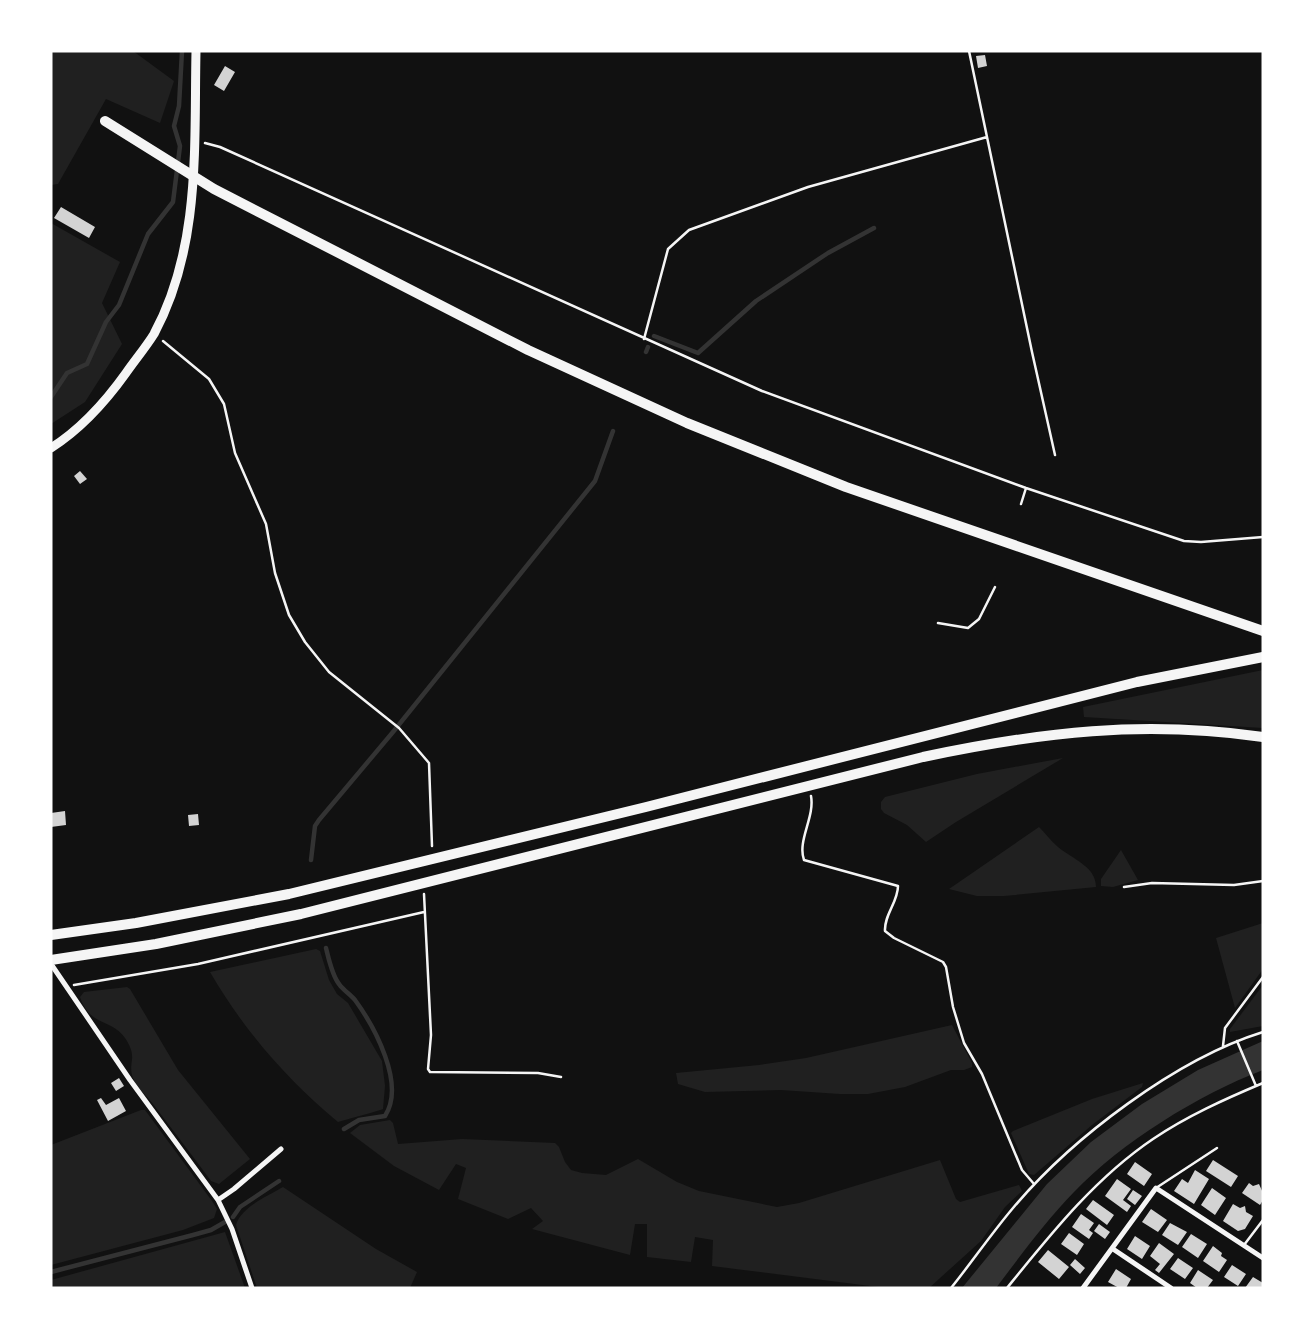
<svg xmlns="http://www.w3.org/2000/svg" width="1314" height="1339" font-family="'DejaVu Sans',sans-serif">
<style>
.green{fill:#202020}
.water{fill:#333}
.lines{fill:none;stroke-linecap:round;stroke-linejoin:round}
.stream{stroke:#333;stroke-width:4.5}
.building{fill:#d3d3d3}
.path{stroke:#f5f5f5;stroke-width:2.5}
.service{stroke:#f5f5f5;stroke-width:2.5}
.minor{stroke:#f5f5f5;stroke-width:5}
.primary{stroke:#f5f5f5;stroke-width:9}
.trunk{stroke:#f5f5f5;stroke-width:10}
.motorway{stroke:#f5f5f5;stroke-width:10}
</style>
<rect width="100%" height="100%" fill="#111"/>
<!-- green -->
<path class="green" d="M 51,51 L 133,51 L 174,81 L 160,123 L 106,99 L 58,184 L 51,185 Z
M 51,223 L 120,262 L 102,303 L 122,344 L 85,402 L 51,424 Z
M 1263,670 L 1263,728 L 1084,717 L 1083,707 Z
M 1063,758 L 956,822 L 926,842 L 907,825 L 884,813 L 881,809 L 881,802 L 885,797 L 977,774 Z
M 1039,827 C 1045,833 1051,841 1058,847 C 1072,859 1096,866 1096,887 L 1004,896 L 977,896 L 949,889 Z
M 1121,850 L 1138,880 L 1113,887 L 1101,886 L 1101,879 Z
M 1263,923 L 1263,969 L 1235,1008 L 1216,938 Z
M 316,949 L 320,951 L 329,980 L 337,994 L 348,1003 L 382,1061 L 385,1086 L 383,1109 C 379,1111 344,1120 338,1122 C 287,1080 243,1029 210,972 Z
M 1263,985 L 1263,1026 L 1230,1032 L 1230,1029 Z
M 127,987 L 130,989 L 178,1070 L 250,1159 L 219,1184 L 211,1181 C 192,1155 172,1129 153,1104 C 147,1096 136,1087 133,1078 C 127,1061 139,1059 125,1038 C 111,1018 90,1027 80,997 L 84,992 Z
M 952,1025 L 972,1063 L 972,1067 L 964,1070 L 951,1070 L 905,1087 L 868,1094 L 840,1094 L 781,1090 L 705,1092 L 678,1084 L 676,1073 L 759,1065 L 806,1058 Z
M 1143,1083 L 1142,1087 L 1092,1125 L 1034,1175 L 1029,1174 L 1011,1133 L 1013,1131 L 1092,1099 Z
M 141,1110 L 145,1110 L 212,1201 L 217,1209 L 214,1218 L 183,1230 L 51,1265 L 51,1145 Z
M 390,1120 L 393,1123 L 398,1144 L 462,1139 L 555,1143 L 559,1147 L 565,1162 L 571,1170 L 582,1173 L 606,1175 L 638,1159 L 677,1182 L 699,1191 L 777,1207 L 799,1203 L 940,1160 L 956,1199 L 960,1202 L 1019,1185 L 1022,1191 L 1005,1207 L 981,1241 L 929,1288 L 886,1288 L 712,1266 L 713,1240 L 695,1237 L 691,1262 L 647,1257 L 647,1224 L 635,1224 L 630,1255 L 532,1229 L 543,1221 L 531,1208 L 508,1219 L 458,1199 L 466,1168 L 456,1164 L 439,1190 L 394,1166 L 350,1133 L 360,1125 Z
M 283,1187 L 376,1249 L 417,1272 L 410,1288 L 257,1288 L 236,1225 C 241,1207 268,1196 283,1187 Z
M 225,1232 L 245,1288 L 51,1288 L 51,1280 Z"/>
<!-- water -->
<path class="water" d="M 1263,1041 L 1263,1070 C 1198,1095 1122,1142 1074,1192 C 1045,1222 1021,1255 996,1288 L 962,1288 L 1047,1184 L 1091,1142 L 1142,1104 L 1198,1070 Z"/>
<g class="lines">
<!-- stream -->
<path class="stream" d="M 654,336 L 698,353 L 756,301 L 828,253 L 874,228
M 646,352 L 648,347
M 51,397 L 67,373 L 87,364 L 106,322 L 119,305 L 148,234 L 173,202 L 180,146 L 174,126 L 179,106 L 182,51
M 311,860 L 315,826 L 319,820 L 393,732 L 595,481 L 613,431
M 326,948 C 329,960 332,975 339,984 C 343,990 350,994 355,1000 C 374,1026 406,1084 385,1116 L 359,1120 L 344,1129
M 233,1217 L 240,1207 L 279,1181
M 51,1272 L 193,1235 L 211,1230 L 225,1222"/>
</g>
<!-- building -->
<path class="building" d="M 985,55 L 987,66 L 978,68 L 976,56 Z
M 225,66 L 235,72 L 224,91 L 214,85 Z
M 61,207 L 95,227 L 89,238 L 54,218 Z
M 80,471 L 87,479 L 80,484 L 74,476 Z
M 65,811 L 66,825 L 51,827 L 51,813 Z
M 198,814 L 199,825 L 189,826 L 188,815 Z
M 119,1078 L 124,1086 L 116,1091 L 111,1083 Z
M 101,1098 L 106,1105 L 119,1098 L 126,1111 L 108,1121 L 97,1100 Z
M 1213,1160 L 1238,1176 L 1231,1187 L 1206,1171 Z
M 1135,1162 L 1152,1174 L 1144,1186 L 1127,1174 Z
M 1195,1170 L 1209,1179 L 1194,1204 L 1174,1191 L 1182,1179 L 1188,1183 Z
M 1117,1179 L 1131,1189 L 1123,1200 L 1131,1206 L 1127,1212 L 1105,1196 Z
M 1249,1183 L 1253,1186 L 1259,1184 L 1263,1193 L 1263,1200 L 1260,1205 L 1242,1193 Z
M 1212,1188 L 1226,1198 L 1215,1215 L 1201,1205 Z
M 1133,1190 L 1142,1196 L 1135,1205 L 1127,1199 Z
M 1093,1200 L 1114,1215 L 1107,1225 L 1086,1209 Z
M 1233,1204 L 1240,1208 L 1245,1206 L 1246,1212 L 1253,1216 L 1245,1229 L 1238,1231 L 1223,1221 Z
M 1151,1209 L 1167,1220 L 1158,1232 L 1142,1222 Z
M 1081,1214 L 1094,1223 L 1089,1230 L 1093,1233 L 1089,1239 L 1072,1227 Z
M 1170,1223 L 1187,1232 L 1178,1245 L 1162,1235 Z
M 1099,1224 L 1110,1232 L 1105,1239 L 1094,1231 Z
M 1069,1233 L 1084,1244 L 1077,1255 L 1061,1244 Z
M 1191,1234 L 1207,1244 L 1198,1258 L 1182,1247 Z
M 1135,1236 L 1150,1246 L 1142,1259 L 1127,1249 Z
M 1159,1243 L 1174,1254 L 1159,1273 L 1155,1270 L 1160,1264 L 1150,1256 Z
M 1213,1246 L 1222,1253 L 1221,1256 L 1227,1260 L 1219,1272 L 1203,1261 Z
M 1048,1250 L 1069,1267 L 1059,1279 L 1038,1262 Z
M 1178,1258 L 1193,1268 L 1185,1279 L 1170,1269 Z
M 1075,1259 L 1085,1268 L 1080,1274 L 1070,1265 Z
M 1232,1265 L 1246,1274 L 1238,1286 L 1224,1277 Z
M 1116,1269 L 1131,1279 L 1126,1288 L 1119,1288 L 1108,1282 Z
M 1198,1270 L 1213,1280 L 1207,1288 L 1197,1288 L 1190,1283 Z
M 1253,1277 L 1263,1283 L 1263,1288 L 1245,1288 Z"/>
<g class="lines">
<!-- path -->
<path class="path" d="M 969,51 L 1032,352 L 1055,455
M 205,143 L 220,147 L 762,391 L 1026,488 L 1184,541 L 1201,542 L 1263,537
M 644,339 L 668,249 L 689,230 L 808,187 L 987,137
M 163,341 L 209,379 L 224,404 L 235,453 L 266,524 L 275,573 L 289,615 L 305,642 L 329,672 L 399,728 L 429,763 L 432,846
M 1021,504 L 1026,488
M 938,623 L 968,628 L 979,619 L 995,587
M 811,796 C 815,817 797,841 804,860 L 898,886 C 898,902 884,915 885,931 L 894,938 L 943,962 L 946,967 L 953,1007 L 964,1043 L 982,1074 L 1022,1170 L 1034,1184
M 1124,887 L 1152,883 L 1234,885 L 1263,881
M 424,894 L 431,1035 L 428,1069 L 430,1072 L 538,1073 L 561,1077
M 74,985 L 198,964 L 424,912
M 1237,1041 L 1256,1086
M 1223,1046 L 1225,1028 L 1263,977
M 951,1288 C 972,1262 991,1234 1013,1208 C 1072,1138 1176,1059 1263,1032
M 1007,1288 C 1050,1235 1095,1178 1153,1139 C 1187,1116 1225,1099 1263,1083"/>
<!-- service -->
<path class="service" d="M 1156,1188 L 1217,1148
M 1244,1245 L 1263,1220"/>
<!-- minor -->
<path class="minor" d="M 51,964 L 130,1080 L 218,1200 L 232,1229 L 252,1288
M 218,1200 L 234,1189 L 281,1149
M 1113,1249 L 1171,1288
M 1083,1288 L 1156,1188 L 1263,1258"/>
<!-- primary -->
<path class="primary" d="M 51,448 C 81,429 106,401 126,373 C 135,360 146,347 154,334 C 201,247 194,146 196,51"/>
<!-- trunk -->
<path class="trunk" d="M 51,935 L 136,923 L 289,894 L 646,807 L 1137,682 L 1263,657
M 51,960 L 156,944 L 301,914 L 923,757 C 1041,732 1143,720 1263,737"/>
<!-- motorway -->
<path class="motorway" d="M 105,121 L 214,189 L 528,350 L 687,423 L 846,487 L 1263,631"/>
</g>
<!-- border -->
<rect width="1314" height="1339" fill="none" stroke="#ffffff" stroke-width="105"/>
</svg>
